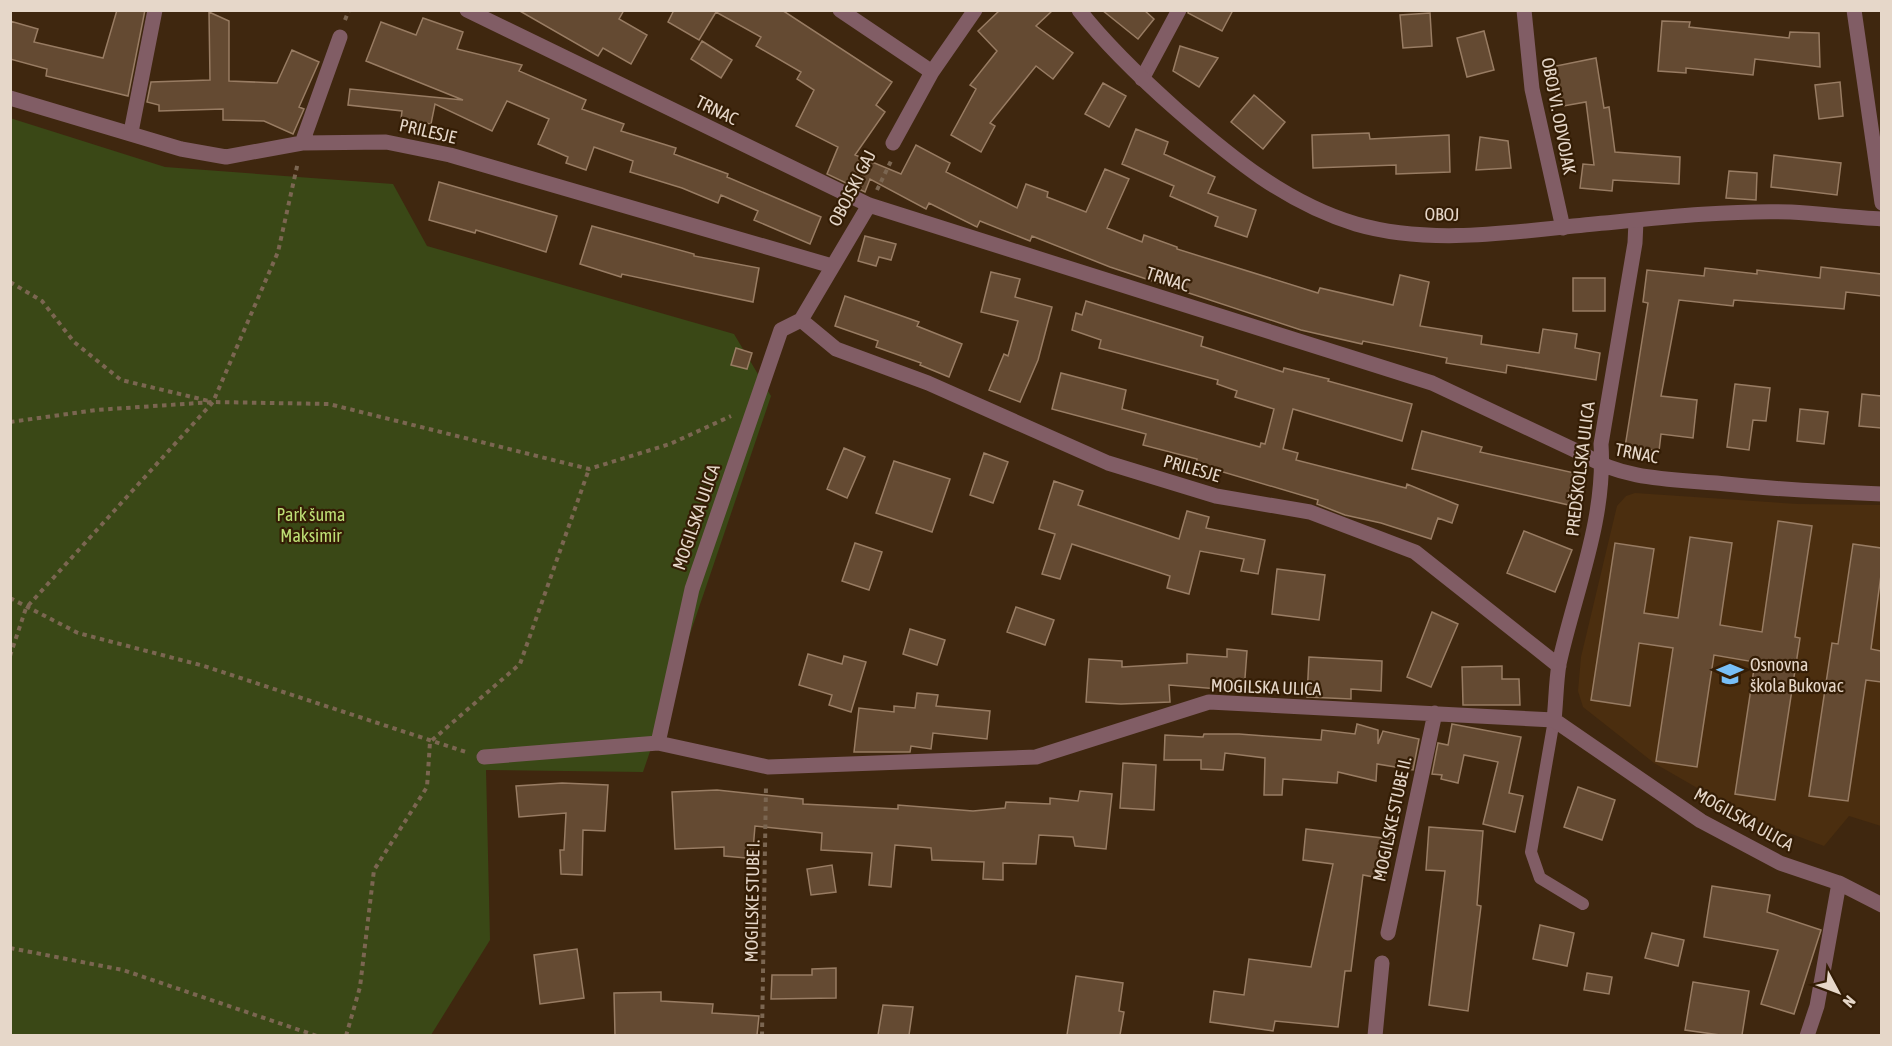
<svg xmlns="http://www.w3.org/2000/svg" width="1892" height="1046" font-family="'Asap Condensed',sans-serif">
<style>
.built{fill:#4b2e0f}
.green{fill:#3a4816}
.building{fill:#644a32;stroke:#987c63;stroke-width:1.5}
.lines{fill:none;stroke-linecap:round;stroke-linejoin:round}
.path{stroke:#7b6651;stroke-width:4;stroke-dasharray:4.5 4.5;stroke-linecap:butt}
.service{stroke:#815d65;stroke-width:12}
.minor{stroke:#815d65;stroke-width:15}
.tertiary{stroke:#815d65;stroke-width:15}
.labels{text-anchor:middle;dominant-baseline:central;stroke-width:4.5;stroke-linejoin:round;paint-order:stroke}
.street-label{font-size:18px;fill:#e6d7c9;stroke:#341d05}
.park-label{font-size:18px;fill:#bedf75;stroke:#341d05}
.poi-label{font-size:18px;fill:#e6d7c9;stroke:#341d05;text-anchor:start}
</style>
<rect width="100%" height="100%" fill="#3f270f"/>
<!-- built -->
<path class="built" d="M 1635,493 L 1798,504 L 1881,505 L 1881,826 L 1849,816 L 1824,846 L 1751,819 L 1654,763 L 1583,707 L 1578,691 L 1581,657 L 1617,506 L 1626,496 Z"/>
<!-- green -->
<path class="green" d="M 10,118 L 165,167 L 393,184 L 427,246 L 734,334 L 771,396 L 643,772 L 486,770 L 490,940 L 431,1035 L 11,1035 Z"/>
<!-- building -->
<path class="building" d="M 117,10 L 145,10 L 128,96 L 46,76 L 47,69 L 10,59 L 10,21 L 38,29 L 34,42 L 103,58 Z
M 518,10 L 624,10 L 619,19 L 647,35 L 631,64 L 603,48 L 598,56 Z
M 674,10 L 782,10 L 892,82 L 876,105 L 885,112 L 855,155 L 901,174 L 916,145 L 950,163 L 946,172 L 1017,208 L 1026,184 L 1048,192 L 1047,197 L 1086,212 L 1105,169 L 1129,179 L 1107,228 L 1142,242 L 1144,235 L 1177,247 L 1177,249 L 1318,293 L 1320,288 L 1393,305 L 1400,275 L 1429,282 L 1420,326 L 1482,336 L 1481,344 L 1539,353 L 1543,329 L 1577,334 L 1575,348 L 1600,353 L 1596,380 L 1507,365 L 1506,373 L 1446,363 L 1447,358 L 1363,341 L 1362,344 L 1301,330 L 1110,267 L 1032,236 L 1030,241 L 980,221 L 977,227 L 929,203 L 926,209 L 870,179 L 865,192 L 827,174 L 838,147 L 796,126 L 814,90 L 797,79 L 801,72 L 756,46 L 761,37 L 716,12 L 699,40 L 668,22 Z
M 1000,10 L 1053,10 L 1036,26 L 1073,53 L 1053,79 L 1036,66 L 990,123 L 995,126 L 981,152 L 951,135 L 976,89 L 970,85 L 997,51 L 978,31 Z
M 1102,10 L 1144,10 L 1154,19 L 1138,39 Z
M 1189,10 L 1233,10 L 1222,31 L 1188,13 Z
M 209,12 L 229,21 L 229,81 L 277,83 L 292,50 L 319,62 L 299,107 L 304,109 L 293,134 L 264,121 L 223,120 L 223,109 L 159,111 L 159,105 L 147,102 L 151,82 L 210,80 Z
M 1430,13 L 1432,46 L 1403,48 L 1400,15 Z
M 423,18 L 463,32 L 457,49 L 522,65 L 519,71 L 586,100 L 582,109 L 624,124 L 621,131 L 676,148 L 674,154 L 728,174 L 727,177 L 821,217 L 810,244 L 754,220 L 758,211 L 721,195 L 718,203 L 682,188 L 630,172 L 633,161 L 594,147 L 586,170 L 566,163 L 568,157 L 538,144 L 549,119 L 507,101 L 492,131 L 435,104 L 431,124 L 401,119 L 402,111 L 348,105 L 350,89 L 463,100 L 366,61 L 381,22 L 416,35 Z
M 1662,21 L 1690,22 L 1689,27 L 1789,38 L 1790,32 L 1819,33 L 1820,67 L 1755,59 L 1753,75 L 1686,68 L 1686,73 L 1658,71 Z
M 1484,31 L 1494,70 L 1467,77 L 1457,38 Z
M 702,41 L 732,60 L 721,78 L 691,59 Z
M 1180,46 L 1218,58 L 1199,87 L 1173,71 Z
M 1596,58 L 1604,108 L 1609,107 L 1615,152 L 1680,157 L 1679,184 L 1613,180 L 1612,191 L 1580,188 L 1583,164 L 1594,165 L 1586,102 L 1558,107 L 1551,67 Z
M 1840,82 L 1843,116 L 1819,119 L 1815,85 Z
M 1103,83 L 1126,96 L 1109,127 L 1085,114 Z
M 1254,95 L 1285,122 L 1263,149 L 1231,122 Z
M 1136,129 L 1168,142 L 1164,154 L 1215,177 L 1208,193 L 1256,210 L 1247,237 L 1215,226 L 1218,217 L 1170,196 L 1174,186 L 1122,164 Z
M 1369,133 L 1370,139 L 1449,135 L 1450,172 L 1396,174 L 1396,165 L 1313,168 L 1312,135 Z
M 1480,137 L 1508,141 L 1511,168 L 1476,170 Z
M 1774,155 L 1841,163 L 1837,195 L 1771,187 Z
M 1729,171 L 1757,173 L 1756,200 L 1726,198 Z
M 439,182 L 557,216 L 546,252 L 476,230 L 475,233 L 429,220 Z
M 592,226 L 694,254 L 694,256 L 759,268 L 753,302 L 622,274 L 621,277 L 580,264 Z
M 865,236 L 896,244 L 891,260 L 879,257 L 876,266 L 858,261 Z
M 1821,267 L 1881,274 L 1881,296 L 1846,292 L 1844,309 L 1734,300 L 1733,306 L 1679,300 L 1661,396 L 1697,400 L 1693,438 L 1661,434 L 1659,451 L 1625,447 L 1648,303 L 1643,302 L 1647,270 L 1704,276 L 1705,268 L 1757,274 L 1757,270 L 1820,278 Z
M 991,272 L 1020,279 L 1015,297 L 1052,307 L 1038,360 L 1020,402 L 989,390 L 1004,354 L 1008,356 L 1018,321 L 981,312 Z
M 1573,278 L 1605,278 L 1605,311 L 1573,311 Z
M 845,296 L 919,322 L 917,326 L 962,344 L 949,377 L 920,365 L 921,363 L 876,347 L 878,341 L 835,326 Z
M 1086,301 L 1203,337 L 1201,346 L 1283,372 L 1284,368 L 1329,379 L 1328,381 L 1412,404 L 1402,441 L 1293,409 L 1283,449 L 1298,453 L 1296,460 L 1406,488 L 1407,484 L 1458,505 L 1452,523 L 1438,518 L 1431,539 L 1381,523 L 1345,515 L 1317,504 L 1318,500 L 1196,464 L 1197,459 L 1143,445 L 1146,434 L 1052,409 L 1061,373 L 1126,390 L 1122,409 L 1260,447 L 1261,443 L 1265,444 L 1274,409 L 1235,397 L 1237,391 L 1217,384 L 1218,380 L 1099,348 L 1101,340 L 1072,330 L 1076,313 L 1082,315 Z
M 736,348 L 752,353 L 747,369 L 731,365 Z
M 1735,384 L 1770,388 L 1766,421 L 1753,420 L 1749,450 L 1727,447 Z
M 1862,394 L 1881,396 L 1881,428 L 1859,426 Z
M 1800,409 L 1828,412 L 1824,444 L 1797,441 Z
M 1422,431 L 1482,447 L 1480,452 L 1579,474 L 1573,506 L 1412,469 Z
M 844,448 L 865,457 L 847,498 L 827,489 Z
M 984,453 L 1008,462 L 993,503 L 970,495 Z
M 894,461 L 950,479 L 932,532 L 876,513 Z
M 1054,481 L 1083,491 L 1078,505 L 1179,539 L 1187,511 L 1209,517 L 1206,528 L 1265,540 L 1258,574 L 1241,571 L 1244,559 L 1200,551 L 1189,594 L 1167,588 L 1170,576 L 1072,544 L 1060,579 L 1042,574 L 1055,534 L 1039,529 Z
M 1778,521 L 1812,526 L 1795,637 L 1800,638 L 1775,800 L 1735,794 L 1755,662 L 1714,655 L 1697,767 L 1656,761 L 1673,648 L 1639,643 L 1630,706 L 1591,700 L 1615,543 L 1654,549 L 1644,613 L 1678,618 L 1690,537 L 1732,543 L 1720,625 L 1762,632 Z
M 1524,531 L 1572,550 L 1555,592 L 1507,573 Z
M 855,543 L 882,552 L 869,590 L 842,581 Z
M 1853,544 L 1881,548 L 1881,575 L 1871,649 L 1881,651 L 1881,682 L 1866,680 L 1848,801 L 1809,796 L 1832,643 L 1838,644 Z
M 1277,569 L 1325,575 L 1319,620 L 1272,614 Z
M 1016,607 L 1054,620 L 1045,645 L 1007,632 Z
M 1432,612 L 1458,624 L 1431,687 L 1407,677 Z
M 910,629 L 945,640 L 937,665 L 903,654 Z
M 1227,649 L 1247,651 L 1244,691 L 1169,685 L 1170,702 L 1121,704 L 1086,702 L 1089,659 L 1122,661 L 1122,667 L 1187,663 L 1187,654 L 1227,657 Z
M 808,654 L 842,664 L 844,656 L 866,662 L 851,712 L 829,705 L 832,695 L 799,685 Z
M 1309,657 L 1382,661 L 1381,691 L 1351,689 L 1351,699 L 1307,697 Z
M 1502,666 L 1502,679 L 1519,679 L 1520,705 L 1463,705 L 1462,667 Z
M 917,693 L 938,695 L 936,706 L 990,711 L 987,739 L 933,733 L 931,749 L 911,746 L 910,752 L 854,752 L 859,708 L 894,712 L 894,706 L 915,708 Z
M 1357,724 L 1378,730 L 1378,744 L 1383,731 L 1419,739 L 1413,770 L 1377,764 L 1376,781 L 1338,772 L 1337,783 L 1283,779 L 1282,795 L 1264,795 L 1265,758 L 1225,753 L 1223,770 L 1201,769 L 1201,760 L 1164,760 L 1165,735 L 1203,737 L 1204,734 L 1239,734 L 1321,740 L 1322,730 L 1355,734 Z
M 1452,724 L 1521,737 L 1509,793 L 1523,796 L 1515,832 L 1483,824 L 1498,762 L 1464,755 L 1458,783 L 1441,779 L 1442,775 L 1432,774 L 1438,743 L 1448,745 Z
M 1123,763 L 1156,765 L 1154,810 L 1120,808 Z
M 562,783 L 608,785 L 605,831 L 583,830 L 582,875 L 561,874 L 560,850 L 564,850 L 566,813 L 519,817 L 516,786 Z
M 1578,787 L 1615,800 L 1602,840 L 1564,827 Z
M 717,790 L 803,799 L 803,804 L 898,809 L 898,805 L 973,811 L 1005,808 L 1006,802 L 1050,804 L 1050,798 L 1078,801 L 1080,791 L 1112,794 L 1106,849 L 1075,846 L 1073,837 L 1039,835 L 1036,864 L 1003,863 L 1003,880 L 983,879 L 984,862 L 932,860 L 931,848 L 895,845 L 891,887 L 869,885 L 872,853 L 821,850 L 822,833 L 755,826 L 753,850 L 746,849 L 746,858 L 724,856 L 724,847 L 675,849 L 672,792 Z
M 1429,827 L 1483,831 L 1477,905 L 1481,906 L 1468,1011 L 1429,1005 L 1445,871 L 1426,870 Z
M 1306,829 L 1391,839 L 1384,879 L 1363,875 L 1351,971 L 1345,971 L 1338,1027 L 1275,1021 L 1273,1031 L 1210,1022 L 1214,991 L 1244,995 L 1249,959 L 1311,967 L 1333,864 L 1303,860 Z
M 832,865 L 836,892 L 811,895 L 807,869 Z
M 1712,886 L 1770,895 L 1767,912 L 1821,930 L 1794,1014 L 1761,1004 L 1778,950 L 1704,937 Z
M 1540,925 L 1574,933 L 1567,966 L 1533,959 Z
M 1652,933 L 1684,940 L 1678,966 L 1645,958 Z
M 577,949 L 584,998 L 540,1004 L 534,955 Z
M 836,968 L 836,998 L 771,999 L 772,975 L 812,975 L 812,969 Z
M 1587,973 L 1612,977 L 1609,994 L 1584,990 Z
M 1076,976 L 1123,983 L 1119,1011 L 1124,1012 L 1120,1035 L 1067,1035 Z
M 1693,982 L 1749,991 L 1742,1035 L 1720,1035 L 1685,1030 Z
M 661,992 L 661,1001 L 713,1004 L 712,1013 L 759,1016 L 757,1035 L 615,1035 L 614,993 Z
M 883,1005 L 913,1007 L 909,1035 L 878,1035 Z"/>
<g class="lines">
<!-- path -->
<path class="path" d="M 345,20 L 349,10
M 877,190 L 892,159
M 10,282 L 42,301 L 74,342 L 121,380 L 209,401
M 10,422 L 96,410 L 213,402 L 329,404 L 589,469 L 670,444 L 731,416
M 10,598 L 78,633 L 204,666 L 469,753
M 10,656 L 26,608 L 213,402 L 278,252 L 298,162
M 10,948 L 123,970 L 317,1036
M 346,1036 L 360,987 L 374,870 L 427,787 L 430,742 L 520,664 L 589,469
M 762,1036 L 766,785"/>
<!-- service -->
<path class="service" d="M 1554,720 L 1531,852 L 1540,878 L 1583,904"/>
<!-- minor -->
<path class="minor" d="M 467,10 L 869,205 L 1432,383 L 1583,454 C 1623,480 1669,479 1716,483 C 1771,489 1826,492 1882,494
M 840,10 L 932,72
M 1524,10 L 1532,89 L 1563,228
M 1854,10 L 1882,203
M 1142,79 L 1179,10
M 10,98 L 181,149 L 226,157 L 302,143 L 386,142 L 450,155 L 832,266
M 131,132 L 155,10
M 302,143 L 340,37
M 893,143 L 932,72 L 975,10
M 801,320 L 836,349 L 928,383 L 1108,463 L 1216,496 L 1310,512 L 1415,552 L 1559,666
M 801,320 L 869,205
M 1554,720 C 1556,702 1556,682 1559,664 C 1575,591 1606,520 1601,444 L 1635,243 L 1636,221
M 658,743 L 692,589 L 781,330 L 801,320
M 484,757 L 658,743 L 768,767 L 1036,757 L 1209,702 L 1554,720 L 1701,821 L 1780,863 L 1839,883 L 1882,905
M 1388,933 L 1435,713
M 1375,1036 L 1382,963
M 1807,1036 L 1817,1006 L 1839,883"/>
<!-- tertiary -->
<path class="tertiary" d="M 1079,10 C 1108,47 1143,80 1178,111 C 1232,158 1286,203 1356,224 C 1435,247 1525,230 1605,223 C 1665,217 1731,210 1791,212 C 1821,214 1851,217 1882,219"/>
</g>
<!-- icons -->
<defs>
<g id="school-bare" transform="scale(2.07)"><path d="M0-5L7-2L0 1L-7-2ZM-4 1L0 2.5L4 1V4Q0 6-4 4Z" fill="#78bff7" stroke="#341d05" stroke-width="2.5" paint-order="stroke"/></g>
</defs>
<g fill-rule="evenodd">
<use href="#school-bare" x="1730" y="674"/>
</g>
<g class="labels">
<!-- street labels -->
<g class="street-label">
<text transform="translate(717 110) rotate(26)">TRNAC</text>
<text transform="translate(1559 116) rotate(79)">OBOJ VI. ODVOJAK</text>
<text transform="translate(428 131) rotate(13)">PRILESJE</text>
<text transform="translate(852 188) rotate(-63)">OBOJSKI GAJ</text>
<text transform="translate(1442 214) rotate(1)">OBOJ</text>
<text transform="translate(1168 279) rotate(18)">TRNAC</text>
<text transform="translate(1637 453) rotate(11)">TRNAC</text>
<text transform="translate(1192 468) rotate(16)">PRILESJE</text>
<text transform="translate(1580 469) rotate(-83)">PREDŠKOLSKA ULICA</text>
<text transform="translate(696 517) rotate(-71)">MOGILSKA ULICA</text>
<text transform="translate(1266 687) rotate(2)">MOGILSKA ULICA</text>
<text transform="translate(1392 819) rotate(-78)">MOGILSKE STUBE II.</text>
<text transform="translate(1744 819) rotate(29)">MOGILSKA ULICA</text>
<text transform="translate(752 901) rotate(-89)">MOGILSKE STUBE I.</text>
</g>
<!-- park labels -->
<g class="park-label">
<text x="311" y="514">Park šuma<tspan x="311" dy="21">Maksimir</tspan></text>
</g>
<!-- poi labels -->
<g class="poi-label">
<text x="1750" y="664">Osnovna<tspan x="1750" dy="21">škola Bukovac</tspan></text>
</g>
</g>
<!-- border -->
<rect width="1892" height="1046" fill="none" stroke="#e6d7c9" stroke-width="24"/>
<!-- north arrow -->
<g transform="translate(1838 992) rotate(131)" stroke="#341d05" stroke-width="4.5" paint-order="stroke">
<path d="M0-4.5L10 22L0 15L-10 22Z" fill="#e6d7c9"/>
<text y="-9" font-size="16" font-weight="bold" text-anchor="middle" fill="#e6d7c9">N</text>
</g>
</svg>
